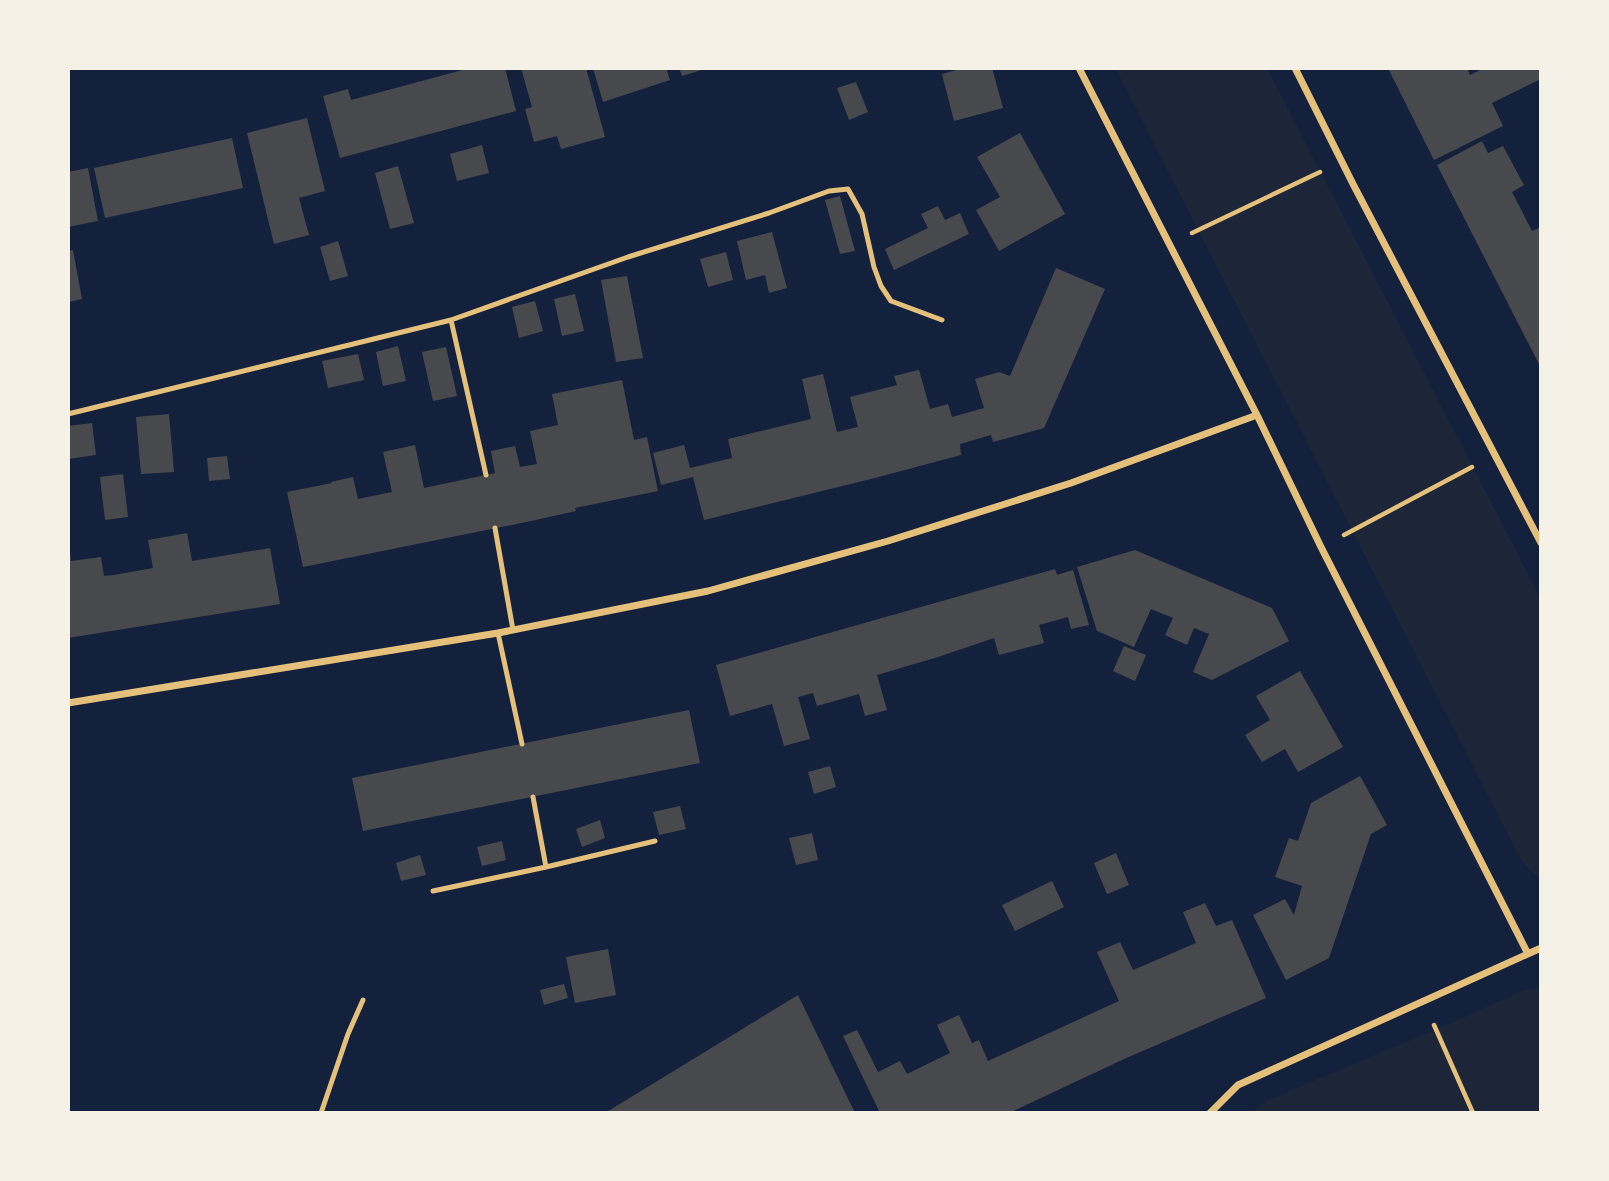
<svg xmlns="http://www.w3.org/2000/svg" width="1609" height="1181" font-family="Arial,sans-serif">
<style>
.green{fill:#1d2539}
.building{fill:#48494c}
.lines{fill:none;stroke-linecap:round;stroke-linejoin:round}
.path{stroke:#e5c07b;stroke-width:4.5}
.service{stroke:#e5c07b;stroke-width:5}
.minor{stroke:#e5c07b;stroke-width:7}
</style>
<rect width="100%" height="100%" fill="#14213d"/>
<!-- green -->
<path class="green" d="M 1115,68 L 1267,68 L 1541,599 L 1541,879 L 1531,872 L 1521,860 Z
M 1529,988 L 1541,989 L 1541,1113 L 1251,1113 L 1268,1100 L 1451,1023 Z"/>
<!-- building -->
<path class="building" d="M 470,68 L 505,68 L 516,111 L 340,158 L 323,96 L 348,89 L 351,100 Z
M 521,68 L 586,68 L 605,137 L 561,149 L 557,136 L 534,142 L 525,109 L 532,107 Z
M 593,68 L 666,68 L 670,80 L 603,102 Z
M 679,68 L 705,68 L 705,69 L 682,76 Z
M 963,68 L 992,68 L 1003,108 L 954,121 L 942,74 Z
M 1388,68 L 1467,68 L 1470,75 L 1484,68 L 1540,68 L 1541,79 L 1492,103 L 1503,126 L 1434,160 Z
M 856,82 L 868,112 L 849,120 L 837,88 Z
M 307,118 L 325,191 L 299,198 L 309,235 L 274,244 L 247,133 Z
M 1020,133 L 1065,214 L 999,251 L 976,210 L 1000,197 L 977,157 Z
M 232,138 L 243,188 L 105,218 L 94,168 Z
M 1482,141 L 1488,153 L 1503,146 L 1524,185 L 1512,192 L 1532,231 L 1541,227 L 1541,368 L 1437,165 Z
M 482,145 L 489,173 L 457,181 L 450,154 Z
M 398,166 L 414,223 L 390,229 L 375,173 Z
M 88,168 L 98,221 L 68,227 L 68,172 Z
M 840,196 L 855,251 L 840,254 L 825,200 Z
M 938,206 L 945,220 L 960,213 L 969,234 L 894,270 L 885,249 L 928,228 L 921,214 Z
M 772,232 L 787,288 L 769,293 L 765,275 L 746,280 L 737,241 Z
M 338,241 L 348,276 L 330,281 L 320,247 Z
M 73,250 L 82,299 L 68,302 L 68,251 Z
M 726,252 L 733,280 L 708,287 L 700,259 Z
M 1056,268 L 1105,289 L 1044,428 L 993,442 L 991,435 L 960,444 L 961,455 L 871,479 L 704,520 L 693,477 L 661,485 L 653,453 L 684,445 L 690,468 L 732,458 L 728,439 L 811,419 L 802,379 L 823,374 L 837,432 L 858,427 L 850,397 L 897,385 L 894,376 L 919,370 L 930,409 L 948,404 L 952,417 L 984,408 L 975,379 L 999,372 L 1010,376 Z
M 627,276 L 643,358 L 616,362 L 601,280 Z
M 575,294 L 584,331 L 562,336 L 554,299 Z
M 535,301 L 543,331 L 519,338 L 512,307 Z
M 398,346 L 406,381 L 383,386 L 376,352 Z
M 446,347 L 457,396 L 433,401 L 422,352 Z
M 358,354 L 364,380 L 328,388 L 322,361 Z
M 622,380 L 634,440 L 647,437 L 658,491 L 575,508 L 576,511 L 531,521 L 303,567 L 287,492 L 332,483 L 331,482 L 353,477 L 358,499 L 392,492 L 383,452 L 415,445 L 424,488 L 495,473 L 491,451 L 515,446 L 520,467 L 537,464 L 530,431 L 558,425 L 552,394 Z
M 169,414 L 174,472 L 141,474 L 136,417 Z
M 92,423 L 96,455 L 68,459 L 68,426 Z
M 227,456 L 230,479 L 209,481 L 207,458 Z
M 123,474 L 128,517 L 105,520 L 100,477 Z
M 187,533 L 192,561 L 270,548 L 280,604 L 68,638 L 68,553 L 70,553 L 71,561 L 101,557 L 104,576 L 114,575 L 153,568 L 148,540 Z
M 1135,550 L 1272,608 L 1289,641 L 1212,680 L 1193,672 L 1209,634 L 1194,628 L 1187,645 L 1165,635 L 1173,618 L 1151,609 L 1134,647 L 1097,631 L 1077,567 Z
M 1055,569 L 1057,575 L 1073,570 L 1089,625 L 1071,629 L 1068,617 L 1039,625 L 1044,643 L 999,655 L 994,638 L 938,657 L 877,675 L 887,710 L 865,716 L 859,694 L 817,706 L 813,693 L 798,697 L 810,739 L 784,746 L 772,704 L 730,716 L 716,665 Z
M 1124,646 L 1146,655 L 1135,681 L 1113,671 Z
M 1300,671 L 1343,747 L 1298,772 L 1285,749 L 1262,762 L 1245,735 L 1270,720 L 1256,696 Z
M 689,710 L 700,763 L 363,831 L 352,778 Z
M 830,766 L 836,787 L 814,794 L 808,772 Z
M 1360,776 L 1387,825 L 1371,834 L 1329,958 L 1286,980 L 1253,915 L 1285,899 L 1294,915 L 1302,886 L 1275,877 L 1289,838 L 1298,841 L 1311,803 Z
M 680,806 L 686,829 L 659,835 L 653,812 Z
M 600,820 L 605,838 L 582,847 L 576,829 Z
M 812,833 L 818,860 L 796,865 L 789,838 Z
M 502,841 L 506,860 L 482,866 L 477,847 Z
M 1116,853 L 1129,885 L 1107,894 L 1094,863 Z
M 420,855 L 426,875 L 401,881 L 396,863 Z
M 1052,881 L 1064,907 L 1015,931 L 1002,905 Z
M 1205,903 L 1216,926 L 1232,920 L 1266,998 L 1124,1059 L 1009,1113 L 880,1113 L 843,1036 L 857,1030 L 878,1072 L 900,1061 L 907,1074 L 950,1053 L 937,1025 L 959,1015 L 972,1043 L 979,1040 L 988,1061 L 1119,1001 L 1097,952 L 1120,942 L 1133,970 L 1196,943 L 1183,912 Z
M 608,949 L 616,995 L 575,1003 L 566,957 Z
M 564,984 L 568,998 L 544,1005 L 540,990 Z
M 798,995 L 855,1113 L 605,1113 Z"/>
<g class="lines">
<!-- path -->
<path class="path" d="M 1192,233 L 1320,172
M 1344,535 L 1472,467
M 1434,1025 L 1473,1113"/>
<!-- service -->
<path class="service" d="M 451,320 L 486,475
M 68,414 L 451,320 L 628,257 L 769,213 L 829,191 L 848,189 L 862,214 L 874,267 L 881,286 L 891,301 L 942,320
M 495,528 L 513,630
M 498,633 L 522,744
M 533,797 L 546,867
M 433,891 L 546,867 L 655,841
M 321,1113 L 348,1034 L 363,1000"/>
<!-- minor -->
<path class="minor" d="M 1079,68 L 1257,415 L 1321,547 L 1528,954
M 1295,68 L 1353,184 L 1541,543
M 68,703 L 498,633 L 708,591 L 888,541 L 1002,505 L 1071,483 L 1257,415
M 1210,1113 L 1238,1085 L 1541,948"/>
</g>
<!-- border -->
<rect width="1609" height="1181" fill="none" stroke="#f6f1e7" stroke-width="140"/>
</svg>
